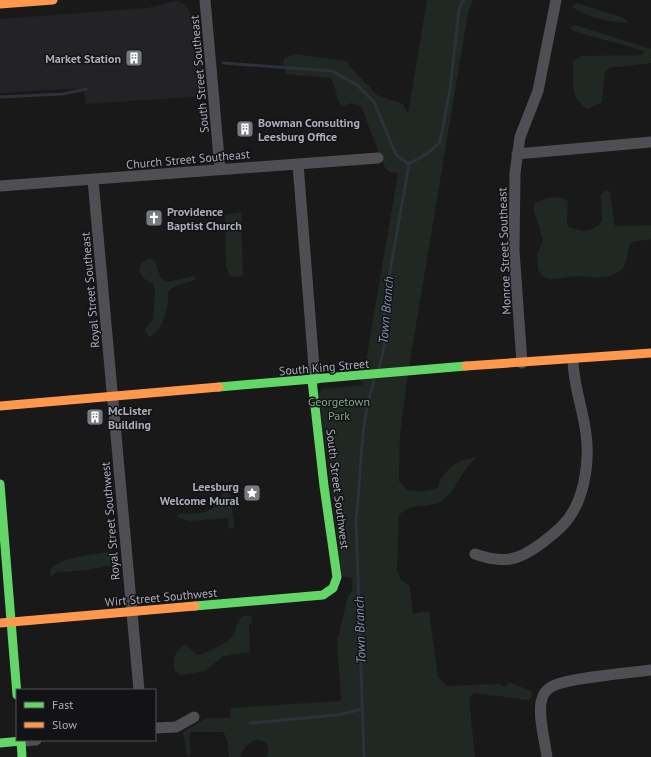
<svg xmlns="http://www.w3.org/2000/svg" width="651" height="757" font-family="'PT Sans',sans-serif">
<style>
.built{fill:#232325}
.green{fill:#212823}
.lines{fill:none;stroke-linecap:round;stroke-linejoin:round}
.stream{stroke:#2c313b;stroke-width:3}
.street{stroke:#4f4f53;stroke-width:11}
.fast{stroke:#63d668;stroke-width:9}
.slow{stroke:#ff974d;stroke-width:9}
.labels{text-anchor:middle;dominant-baseline:central;stroke-width:3;stroke-linejoin:round;paint-order:stroke}
.poi-label{font-size:12px;font-weight:bold;fill:#aaacb9;stroke:#131315;text-anchor:start}
.street-label{font-size:12px;fill:#aaacb9;stroke:#131315}
.park-label{font-size:12px;fill:#82a48b;stroke:#131315}
.water-label{font-size:13px;font-style:italic;fill:#8292b3;stroke:#131315}
</style>
<rect width="100%" height="100%" fill="#191919"/>
<!-- built -->
<path class="built" d="M 175,1 L 183,3 L 193,17 L 200,39 L 206,96 L 86,104 L 84,88 L 0,93 L 0,19 L 147,8 Z"/>
<!-- green -->
<path class="green" d="M 427,0 L 473,0 L 468,13 L 408,373 L 400,434 L 399,481 L 407,490 C 417,491 428,493 438,487 C 443,469 459,459 477,457 C 471,463 465,469 461,476 C 455,485 451,495 442,501 C 428,509 411,502 399,515 L 397,571 L 401,580 L 410,586 L 413,614 L 429,611 L 438,677 L 447,686 L 500,684 L 505,687 L 509,682 L 531,691 L 532,696 L 529,700 L 474,693 L 469,698 L 475,757 L 266,757 C 276,739 250,730 240,757 L 229,757 L 227,739 L 223,732 L 191,732 C 187,740 193,748 189,757 L 187,754 L 183,732 L 207,718 L 230,718 L 231,708 L 341,701 L 337,642 L 348,596 L 352,591 L 352,578 L 342,576 L 319,394 L 322,389 L 362,385 L 398,173 L 389,172 L 384,166 L 361,106 L 352,103 L 342,106 C 335,99 337,87 331,78 L 286,74 L 283,63 L 285,58 L 295,54 L 347,61 L 351,68 L 377,95 L 403,104 L 408,114 Z
M 577,3 L 624,18 L 628,23 C 610,22 586,17 572,7 Z
M 575,25 L 651,49 L 651,63 L 609,68 L 605,72 L 602,102 L 588,109 C 568,96 574,82 573,61 L 582,56 L 642,55 L 644,51 L 573,31 L 569,27 Z
M 607,190 L 610,192 L 615,226 L 651,225 L 651,239 L 632,242 C 625,251 629,263 622,269 C 609,281 593,277 578,276 C 567,276 554,282 544,277 C 542,275 540,272 538,270 L 537,255 L 543,240 L 534,211 L 534,204 C 543,198 558,194 568,201 L 567,221 L 569,227 C 583,233 592,233 602,221 L 601,194 Z
M 241,212 L 243,275 L 238,277 L 230,276 L 226,266 L 225,215 Z
M 148,258 L 155,261 C 159,269 157,278 167,282 L 194,276 L 196,279 C 187,284 175,283 168,292 C 169,306 164,331 149,337 L 145,330 L 153,319 L 155,291 L 153,284 L 143,278 L 139,270 L 141,263 Z
M 224,492 L 230,494 L 234,522 L 234,527 L 231,529 L 229,528 L 228,518 L 189,521 L 177,517 L 178,514 C 203,512 213,517 224,492 Z
M 109,552 L 115,557 L 116,563 L 113,565 L 87,570 L 57,572 L 51,577 C 41,559 97,554 109,552 Z
M 247,615 L 251,616 L 252,624 L 249,624 L 250,652 L 223,656 L 205,671 L 181,675 L 175,671 C 171,660 175,650 186,644 L 196,655 C 203,655 228,643 232,637 C 237,629 236,618 247,615 Z"/>
<g class="lines">
<!-- stream -->
<path class="stream" d="M 223,63 L 332,71 L 357,85 L 374,102 L 396,155 L 409,164
M 0,97 L 63,94 L 86,89
M 379,368 L 386,339 L 384,320 L 388,283 L 409,164 L 428,153 L 440,142 L 450,89 L 459,10 L 463,0
M 250,723 L 337,715 L 363,709
M 364,757 L 356,519 C 362,473 359,425 374,381"/>
<!-- street -->
<path class="street" d="M 205,0 L 220,169
M 517,154 L 651,142
M 298,164 L 315,380
M 93,180 L 139,690
M 0,186 L 378,158
M 522,363 L 514,251 L 515,173 L 520,137 L 538,91 L 556,0
M 475,554 C 504,564 518,561 542,543 C 548,538 555,533 561,527 C 584,505 590,464 586,434 C 583,408 573,385 573,359
M 155,728 L 176,727 L 194,717
M 21,741 L 36,740
M 547,757 C 545,742 537,712 542,699 C 543,694 546,690 551,687 C 564,678 631,673 651,670"/>
<!-- fast -->
<path class="fast" d="M 219,387 L 466,366
M 0,484 L 17,695
M 195,606 L 323,595 L 333,588 L 337,577 L 324,486 L 312,380
M 21,740 L 22,757
M 0,743 L 21,741"/>
<!-- slow -->
<path class="slow" d="M 0,4 L 53,0
M 466,366 L 651,353
M 0,406 L 219,387
M 0,623 L 195,606"/>
</g>
<!-- icons -->
<defs>
<g id="building-square" transform="scale(0.9)"><rect x="-9" y="-9" width="18" height="18" rx="4" fill="#777981" stroke="#131315"/><path d="M-4-6H4V6H1V3H-1V6H-4ZM-2.5-4.3h1.7v1.8h-1.7ZM.8-4.3h1.7v1.8H.8ZM-2.5-1h1.7V.8h-1.7ZM.8-1h1.7V.8H.8Z" fill="#fff"/></g>
<g id="church-square" transform="scale(0.9)"><rect x="-9" y="-9" width="18" height="18" rx="4" fill="#777981" stroke="#131315"/><path d="M-1.2-6h2.4v3.5h3.3v2.4h-3.3V6h-2.4V-.1h-3.3v-2.4h3.3Z" fill="#fff"/></g>
<g id="sight-square" transform="scale(0.9)"><rect x="-9" y="-9" width="18" height="18" rx="4" fill="#777981" stroke="#131315"/><path d="M0-6L1.8-2.2L6-1.7L2.9 1.2L3.7 5.4L0 3.3L-3.7 5.4L-2.9 1.2L-6-1.7L-1.8-2.2Z" fill="#fff"/></g>
</defs>
<g fill-rule="evenodd">
<use href="#building-square" x="134" y="58"/>
<use href="#building-square" x="245" y="129"/>
<use href="#church-square" x="154" y="218"/>
<use href="#building-square" x="95" y="417"/>
<use href="#sight-square" x="252" y="493"/>
</g>
<g class="labels">
<!-- poi labels -->
<g class="poi-label">
<text x="121" y="58" text-anchor="end">Market Station</text>
<text x="258" y="122">Bowman Consulting<tspan x="258" dy="14">Leesburg Office</tspan></text>
<text x="167" y="211">Providence<tspan x="167" dy="14">Baptist Church</tspan></text>
<text x="108" y="410">McLister<tspan x="108" dy="14">Building</tspan></text>
<text x="239" y="486" text-anchor="end">Leesburg<tspan x="239" dy="14">Welcome Mural</tspan></text>
</g>
<!-- street labels -->
<g class="street-label">
<text transform="translate(199 74) rotate(-95)">South Street Southeast</text>
<text transform="translate(188 159) rotate(-5)">Church Street Southeast</text>
<text transform="translate(504 251) rotate(-92)">Monroe Street Southeast</text>
<text transform="translate(90 290) rotate(-95)">Royal Street Southeast</text>
<text transform="translate(324 367) rotate(-5)">South King Street</text>
<text transform="translate(338 489) rotate(83)">South Street Southwest</text>
<text transform="translate(110 521) rotate(-95)">Royal Street Southwest</text>
<text transform="translate(161 597) rotate(-5)">Wirt Street Southwest</text>
</g>
<!-- park labels -->
<g class="park-label">
<text x="339" y="401">Georgetown<tspan x="339" dy="14">Park</tspan></text>
</g>
<!-- water labels -->
<g class="water-label">
<text transform="translate(386 310) rotate(-85)">Town Branch</text>
<text transform="translate(360 630) rotate(-92)">Town Branch</text>
</g>
</g>
<!-- legend -->
<rect x="16" y="689" width="140" height="52" fill="#131315" stroke="#4f5057"/>
<rect x="24" y="702" width="20" height="6" fill="#63d668" stroke="#4f5057"/>
<text x="52" y="709" font-size="12" fill="#aaacb9">Fast</text>
<rect x="24" y="722" width="20" height="6" fill="#ff974d" stroke="#4f5057"/>
<text x="52" y="729" font-size="12" fill="#aaacb9">Slow</text>
</svg>
